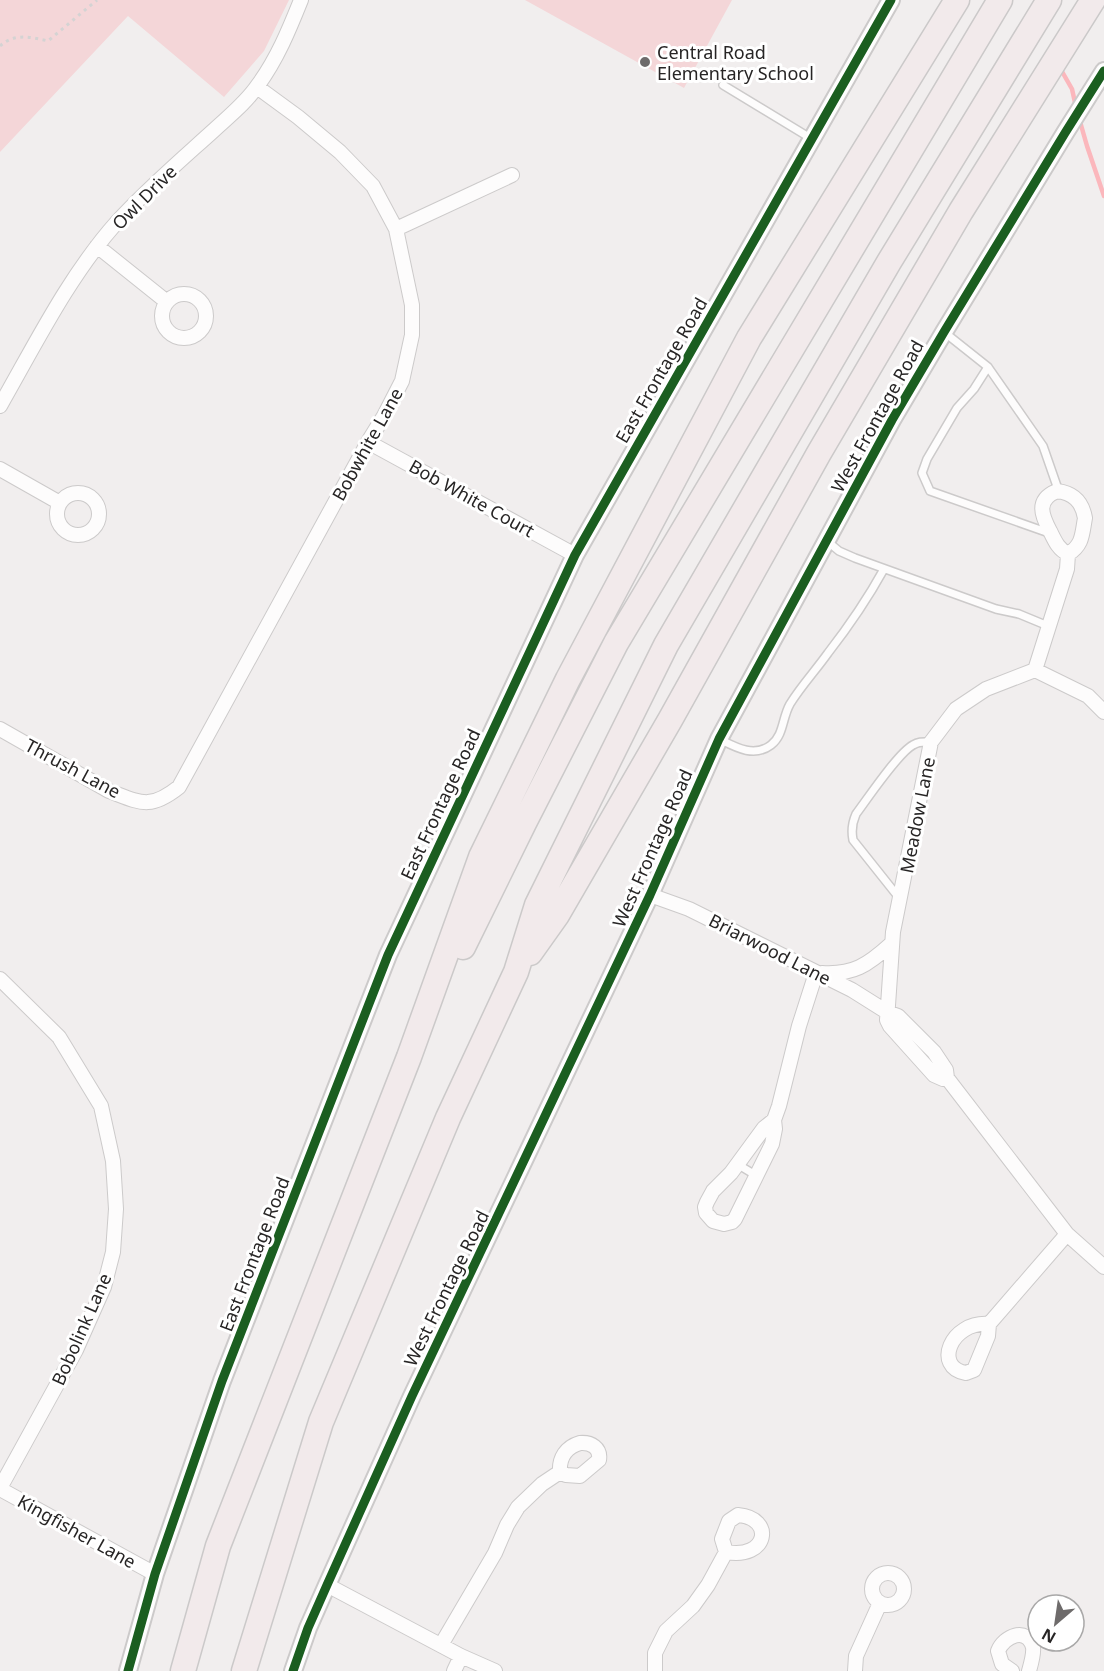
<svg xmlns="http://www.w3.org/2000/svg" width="1104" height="1671" font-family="'Noto Sans',sans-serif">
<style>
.green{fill:#f4d6d8}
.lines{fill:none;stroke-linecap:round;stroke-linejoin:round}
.stream{stroke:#fbb7bc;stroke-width:4.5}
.service-casing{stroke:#cccaca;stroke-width:10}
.minor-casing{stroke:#cccaca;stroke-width:16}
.tertiary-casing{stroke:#cccaca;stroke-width:20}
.motorway-casing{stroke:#cbc9c9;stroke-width:27}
.path{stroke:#d4d3d3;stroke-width:3;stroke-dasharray:3 4.5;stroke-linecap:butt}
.service{stroke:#fdfcfc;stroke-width:7}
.minor{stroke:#fdfcfc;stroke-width:14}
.tertiary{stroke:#fdfcfc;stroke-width:16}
.motorway{stroke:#f2eaeb;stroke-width:24}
.cycleway-casing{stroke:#fff;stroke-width:13}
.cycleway{stroke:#1b5e20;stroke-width:9}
.poi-dot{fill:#6e6b6b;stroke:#fff;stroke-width:2}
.labels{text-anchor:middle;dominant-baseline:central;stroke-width:6;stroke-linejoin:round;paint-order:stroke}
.poi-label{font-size:18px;fill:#272525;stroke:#fff;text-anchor:start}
.street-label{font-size:18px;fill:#272525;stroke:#fff}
</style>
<rect width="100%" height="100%" fill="#f1eeee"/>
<!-- green -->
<path class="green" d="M 0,0 L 289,0 L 264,51 L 224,97 L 128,16 L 0,152 Z
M 525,0 L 732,0 L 684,88 Z"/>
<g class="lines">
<!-- stream -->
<path class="stream" d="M 1060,68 L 1072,89 L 1076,107
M 1079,118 L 1087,146 L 1104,196"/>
<!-- service casing -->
<g class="service-casing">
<path id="service" d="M 723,85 L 812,139
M 944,332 L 988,367 L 1043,446 L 1059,492
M 988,367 L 974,389 L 957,408 L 927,459 L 922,473 L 930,491 L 1049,533
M 827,541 L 839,551 L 855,558 L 996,609 L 1019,614 L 1048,626
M 719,739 C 735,747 754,758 771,745 C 784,735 782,718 790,704 C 801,686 816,670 828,653 C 849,626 868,598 884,569
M 900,899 L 853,840 C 851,830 852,823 856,814 C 868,798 898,753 913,745 C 919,741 924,742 931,742
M 737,1164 L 757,1176"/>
</g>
<!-- minor casing -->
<g class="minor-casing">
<path id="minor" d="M 396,229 L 512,175
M 97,246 L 167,302
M162 316a22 22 0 1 1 44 0a22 22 0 1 1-44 0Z
M 0,406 C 36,343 69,276 117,222 C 147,189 181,160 213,131 C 229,116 246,103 258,85 C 277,59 289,30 301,0
M 368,442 L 575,555
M 0,469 L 60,503
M 1057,491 C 1073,493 1082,501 1085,518 C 1082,534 1083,545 1068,554 C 1058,549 1055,541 1050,531 C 1042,516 1035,500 1057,491 Z
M57 514a21 21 0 1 1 42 0a21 21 0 1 1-42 0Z
M 1035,670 L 1088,696 L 1104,712
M 0,729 L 109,791 C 141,803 150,810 179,787 L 368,442 L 384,416 L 402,381 L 412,335 L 412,305 L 396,229 L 373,186 L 340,152 L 298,117 L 257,87
M 650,895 L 689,909 L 852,990 L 887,1012 L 898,1016 L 934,1052 L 946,1070 L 947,1078 L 1067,1234 L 1104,1267
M 822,973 C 853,975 868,965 891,944
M 0,979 L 59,1037 L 101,1106 L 113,1161 L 116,1209 L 113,1252 L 104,1287 L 76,1350 L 0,1488
M 947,1078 L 943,1079 L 934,1075 L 890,1026 L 887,1020 L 893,932 L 931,742 L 956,709 L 986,689 L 1035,670 L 1067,569 L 1068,554
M 774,1120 L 764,1128 L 731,1173 L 713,1191 L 707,1202 L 705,1207 L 706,1213 L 713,1221 L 724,1224 L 732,1222 L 735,1219 L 772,1144 L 775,1129 L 774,1120 L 779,1106 L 799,1026 L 816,973
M 989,1324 C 950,1321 933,1368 966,1373 L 974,1370 L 988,1336 L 989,1324 L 1067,1234
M 580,1443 C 591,1442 601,1448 599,1460 L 580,1476 L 566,1475 L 560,1472 C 559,1458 566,1447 580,1443 Z
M 0,1489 L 155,1574
M 738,1515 C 775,1518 768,1560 726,1552 L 722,1539 L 729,1521 Z
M872 1589a16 16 0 1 1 32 0a16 16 0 1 1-32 0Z
M 327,1585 L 461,1656 L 495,1671
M 441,1645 L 495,1553 L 507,1525 L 518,1507 L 542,1484 L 560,1472
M 454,1671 L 461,1656
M 655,1671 L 655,1653 L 666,1631 L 693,1606 L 708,1585 L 726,1552
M 855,1671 L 856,1656 L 880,1603
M 1012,1671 L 1002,1664 L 998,1651 C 1004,1636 1027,1626 1033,1647 C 1034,1654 1031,1664 1029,1671"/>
</g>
<!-- tertiary casing -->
<g class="tertiary-casing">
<path id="tertiary" d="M 128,1671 L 155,1574 L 222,1381 L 388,955 L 575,555 L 891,0
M 293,1671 L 308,1628 L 327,1585 L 412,1396 L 650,895 L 719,739 L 892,420 L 944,332 L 1065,133 L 1104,71"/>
</g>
<!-- motorway casing -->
<g class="motorway-casing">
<path id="motorway" d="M 463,947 L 524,823 L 616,643 L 1000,0
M 530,953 L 557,915 L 670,720 L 819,453 L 961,211 L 1093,0
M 183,1671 L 218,1546 L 409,1057 L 481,857 L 568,679 L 749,338 L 957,0
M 244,1671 L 321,1422 L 448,1118 L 516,972 L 537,905 L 666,645 L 889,262 L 1049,0"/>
</g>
<!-- path -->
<path class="path" d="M 0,46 C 14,33 31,37 48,41 L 97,0"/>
<!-- service -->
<use href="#service" class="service"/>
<!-- minor -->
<use href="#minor" class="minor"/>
<!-- tertiary -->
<use href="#tertiary" class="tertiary"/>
<!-- motorway -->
<use href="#motorway" class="motorway"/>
<!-- cycleway casing -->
<g class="cycleway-casing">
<path id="cycleway" d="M 128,1671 L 155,1574 L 222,1381 L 388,955 L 575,555 L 891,0
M 293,1671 L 308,1628 L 327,1585 L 412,1396 L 650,895 L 719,739 L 892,420 L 944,332 L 1065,133 L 1104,71"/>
</g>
<!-- cycleway -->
<use href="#cycleway" class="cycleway"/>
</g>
<!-- markers -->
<circle class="poi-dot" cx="645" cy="62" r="6"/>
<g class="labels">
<!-- poi labels -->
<g class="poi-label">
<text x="657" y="52">Central Road<tspan x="657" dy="21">Elementary School</tspan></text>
</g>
<!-- street labels -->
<g class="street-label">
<text transform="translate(144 197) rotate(-45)">Owl Drive</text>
<text transform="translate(661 370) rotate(-60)">East Frontage Road</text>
<text transform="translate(877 416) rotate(-61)">West Frontage Road</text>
<text transform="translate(367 444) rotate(-61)">Bobwhite Lane</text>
<text transform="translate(472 498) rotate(29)">Bob White Court</text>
<text transform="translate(73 768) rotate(28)">Thrush Lane</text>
<text transform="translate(440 804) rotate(-65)">East Frontage Road</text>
<text transform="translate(917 815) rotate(-79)">Meadow Lane</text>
<text transform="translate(652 848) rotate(-66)">West Frontage Road</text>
<text transform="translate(770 949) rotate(27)">Briarwood Lane</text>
<text transform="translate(254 1254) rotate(-69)">East Frontage Road</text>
<text transform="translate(446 1288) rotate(-64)">West Frontage Road</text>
<text transform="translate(81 1329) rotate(-66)">Bobolink Lane</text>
<text transform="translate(77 1531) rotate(29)">Kingfisher Lane</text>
</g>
</g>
<!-- north arrow -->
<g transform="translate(1056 1623) rotate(209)"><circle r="28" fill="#ffffff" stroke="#a9a8a8" stroke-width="1.5"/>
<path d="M0-4.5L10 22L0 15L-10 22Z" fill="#6e6b6b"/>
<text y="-9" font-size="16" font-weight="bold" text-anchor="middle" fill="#272525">N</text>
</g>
</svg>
